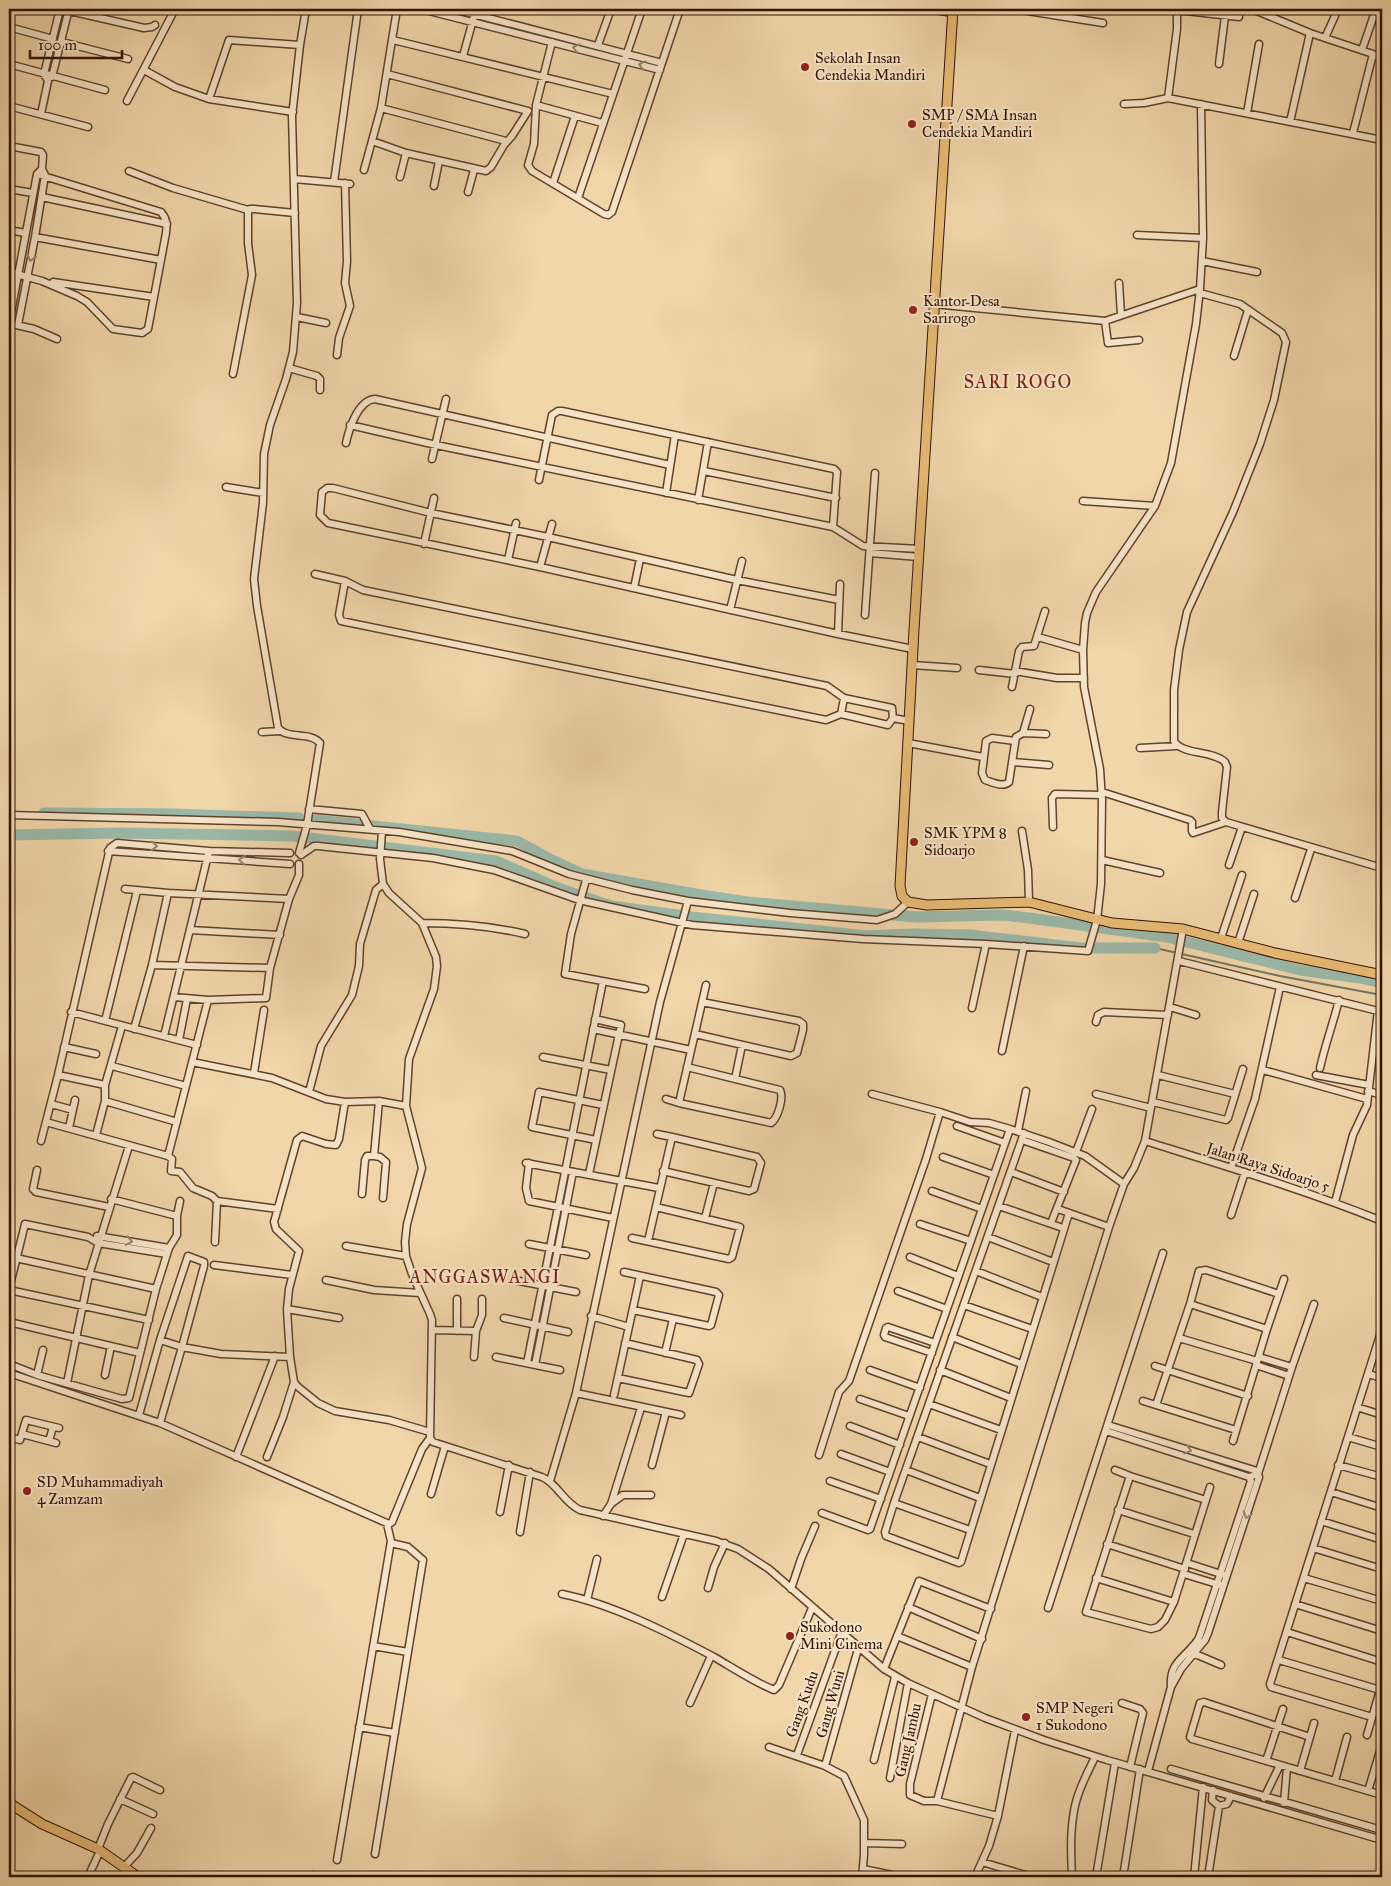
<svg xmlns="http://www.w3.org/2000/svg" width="1391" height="1886" font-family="'IM FELL Great Primer',serif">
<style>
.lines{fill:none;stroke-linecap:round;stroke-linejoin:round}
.stream{stroke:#717566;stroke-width:2}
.river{stroke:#9bb9a9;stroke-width:11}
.minor-casing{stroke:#61422c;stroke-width:9}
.major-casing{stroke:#311002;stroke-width:11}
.minor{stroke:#f6e4c8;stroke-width:6}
.major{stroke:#e8bb75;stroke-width:9}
.oneway{stroke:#9d856f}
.poi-dot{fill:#8f2418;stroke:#f6e4c8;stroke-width:2}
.labels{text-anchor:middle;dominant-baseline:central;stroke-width:4;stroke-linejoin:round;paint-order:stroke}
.poi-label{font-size:15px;fill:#311002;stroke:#f6e4c8;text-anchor:start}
.street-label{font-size:15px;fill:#311002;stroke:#f6e4c8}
.quarter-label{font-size:18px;letter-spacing:1px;fill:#7a1f14;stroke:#f6e4c8}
</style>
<rect width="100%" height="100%" fill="#f1d6aa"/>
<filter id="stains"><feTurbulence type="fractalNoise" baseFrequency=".004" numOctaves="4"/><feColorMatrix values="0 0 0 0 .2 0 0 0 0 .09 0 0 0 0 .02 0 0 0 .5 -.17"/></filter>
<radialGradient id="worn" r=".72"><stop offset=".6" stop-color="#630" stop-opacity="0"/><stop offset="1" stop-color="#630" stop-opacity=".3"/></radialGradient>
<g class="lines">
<!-- stream -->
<path class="stream" d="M 1155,948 L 1280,976 L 1376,994 L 1382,997"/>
<!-- river -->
<path class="river" d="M 44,813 L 173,814 L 299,818
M 316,820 L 517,841 L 552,860 L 582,874 L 695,894 L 748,902 L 916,917 L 1004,915 L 1029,918 L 1167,937 L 1300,970 L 1360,978 L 1382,983
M 9,835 L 121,833 L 292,836 L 496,861 L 558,888 L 611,906 L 692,917 L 866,936 L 913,934 L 970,935 L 1081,948 L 1155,948"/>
<!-- minor casing -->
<g class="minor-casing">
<path id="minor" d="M 61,9 L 144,28 L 152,27 L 155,25
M 421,9 L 660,70
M 454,9 L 662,63
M 927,9 L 953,13
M 1014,9 L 1103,23
M 1177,9 L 1177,29 L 1168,98 L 1382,140
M 1252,9 L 1310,33 L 1373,54 L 1353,133
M 1177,10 L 1239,17
M 9,27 L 53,39
M 1325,38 L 1338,9
M 393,40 L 613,94
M 62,42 L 128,59
M 552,42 L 536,105 L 534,144 L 528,165 L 532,171 L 604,214 L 608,215 L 612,212 L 680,9
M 598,45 L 611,9
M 1362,50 L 1376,9
M 1373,54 L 1382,59
M 463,56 L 476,9
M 9,64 L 105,90
M 1219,64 L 1225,16
M 144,70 L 175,87 L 209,99 L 293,112
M 52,77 L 69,9
M 209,99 L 229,40 L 300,45
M 127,101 L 175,9
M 1124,104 L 1144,103 L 1168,98
M 536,105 L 602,123
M 9,106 L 88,127
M 381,108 L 506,141
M 1247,113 L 1259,44
M 41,114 L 48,81 L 44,74 L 60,9
M 1290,122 L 1310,33
M 372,141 L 406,153 L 486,171 L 491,167 L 504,145 L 512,136 L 528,111 L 387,74
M 9,146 L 41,152 L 43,155 L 42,169 L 45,175 L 35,237 L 18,325
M 364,170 L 381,108 L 397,9
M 129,171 L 173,188 L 248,210
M 400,177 L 406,153
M 294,179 L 350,184
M 334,182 L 358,9
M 553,183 L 575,116
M 434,186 L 439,161
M 9,189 L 33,193
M 468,192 L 474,170
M 42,197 L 167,224
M 578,198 L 642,9
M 9,230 L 25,233
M 1137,235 L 1203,238
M 35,237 L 161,260
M 1202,261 L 1257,272
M 9,272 L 42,281 L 77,296 L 87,302 L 113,329 L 142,333 L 148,329 L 166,233 C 167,224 167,219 161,212 L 37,174
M 53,282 L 154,297
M 1119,283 L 1121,315
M 1200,293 L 1240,304 L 1282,333 L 1286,342 L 1274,400 L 1260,444 L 1233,512 L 1187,612 L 1179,650 L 1174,690 L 1174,741 C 1182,755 1212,750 1225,762 L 1227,767 L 1222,812 L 1222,818 L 1226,822
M 934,304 L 1105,321 L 1200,289
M 297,317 L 326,323
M 1105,321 L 1108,343 L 1139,340
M 9,323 L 37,174 L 40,171
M 16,325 L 34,329 L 57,339
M 337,355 L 339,338 L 350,306 L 345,283 L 347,261 L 345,183
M 1234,356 L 1248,310
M 289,368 L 317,376 L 320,379 L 320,390
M 233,374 L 252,275 L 248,243 L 248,212 L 250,209 L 254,209 L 295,213
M 350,425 L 436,445 L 833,527 L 863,546 L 920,549
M 346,443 C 349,429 358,400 375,399 L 670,465
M 432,459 L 446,399
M 704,471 L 836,498
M 539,480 L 552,415 L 558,411 L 562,411 L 834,469 L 837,472 L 833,527
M 226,487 L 263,493
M 666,493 L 675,435
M 698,500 L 708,442
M 1083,501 L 1155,506
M 424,544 L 434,498
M 870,553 L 919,557
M 508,560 L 516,523
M 540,567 L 552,524
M 315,574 L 345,581 L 363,590 L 827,686 L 844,698 L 892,708 L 893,718 L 888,725 L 841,714 L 826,720 L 341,621 L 339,615 L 345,581
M 634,588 L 640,559
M 839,600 L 737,580 L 548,537 L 431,513 L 333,488 L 327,488 L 322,492 L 320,515 L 328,523 L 540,567 L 838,634 L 913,649
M 730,610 L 742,561
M 865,615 L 875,473
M 838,634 L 840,584
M 1038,637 L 1083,650
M 912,665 L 957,668
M 979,670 L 1015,674
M 1015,671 L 1057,678 L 1084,678
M 1012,687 L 1019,651 L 1022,647 L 1034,646 L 1045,611
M 841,714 L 844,698
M 893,718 L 909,721
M 262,732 L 280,731
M 1023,733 L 1030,709
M 1015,741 L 992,738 L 986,741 L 982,773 L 985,780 C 992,782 1003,788 1009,782 L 1016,737 L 1023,733 L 1046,734
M 908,743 L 983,757
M 1140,748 L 1177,746
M 1013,762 L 1049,765
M 1102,792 L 1190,820 L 1192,822 L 1192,831 L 1193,833 L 1226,822 L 1382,868
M 309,809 L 362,814 L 370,829
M 9,815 L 278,822 L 399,832 L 512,851 L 569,874 L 632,890 L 688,901 L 790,913 L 877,920 L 895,914 L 908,902
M 1053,827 L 1052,798 L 1055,794 L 1102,795
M 382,831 L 380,859 L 383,884 L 389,893 L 422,923 L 436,957 L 437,966 L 434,989 L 409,1059 L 406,1106 L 422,1168 L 407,1224 L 405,1242 L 406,1256 L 412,1274 L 430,1314 L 432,1320 L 430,1438 L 433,1442 L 542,1477 C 558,1484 563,1502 580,1510 L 716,1541 L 738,1549 L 769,1569 L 884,1669 L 908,1683 L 985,1718 L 1044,1740 L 1107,1760 L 1382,1840
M 1022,831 L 1028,870 L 1029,902
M 108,851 L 290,864
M 299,853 L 307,825 L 320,743 C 310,731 288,740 278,728 L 257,606 L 254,579 L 263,503 L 264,454 L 270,425 L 286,379 L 293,352 L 297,303 L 292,116 L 300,45 L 306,9
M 301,855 L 314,846 L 318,846 L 433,858 L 494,870 L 579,900 L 692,925 L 863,939 L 986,944 L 1088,951 L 1097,920 L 1101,884 L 1102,800 L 1100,769 L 1084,687 L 1083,650 L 1085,623 L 1087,613 L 1096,592 L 1155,506 L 1171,463 L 1196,324 L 1200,289 L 1203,238 L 1201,104
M 1102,860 L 1160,873
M 1229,865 L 1242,827
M 586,880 L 571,934 L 565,974 L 645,989
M 125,889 L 168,893 L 289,899
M 1295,898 L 1311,849
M 422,923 C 457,923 491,926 525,934
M 190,930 L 280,935
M 1221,938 L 1242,875
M 1238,943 L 1254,894
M 1179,961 L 1382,1012
M 152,965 L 270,968
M 174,997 L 208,1000 L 266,998 L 270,968 L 289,899 L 299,875 L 299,864
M 1170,1007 L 1196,1015
M 972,1008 L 986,944
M 71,1012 L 197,1045
M 105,1021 L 137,891
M 1096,1022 L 1098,1015 L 1104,1012 L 1168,1015
M 134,1029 L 152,965 L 168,893
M 593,1029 L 691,1050
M 695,1034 L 791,1056 L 797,1053 L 803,1030 L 803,1024 L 799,1021 L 702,1002
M 164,1036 L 209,851
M 179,1040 L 187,999
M 64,1047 L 96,1054
M 1002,1051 L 1024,946
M 543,1057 L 611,1070
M 192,1062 L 272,1078 L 326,1099 L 345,1102 L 379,1101 L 406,1106
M 112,1066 L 186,1086
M 687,1067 L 780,1090 C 784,1098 778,1118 771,1123 L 767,1122 L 679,1103 L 706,985
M 1320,1068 C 1325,1045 1333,1024 1339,1000
M 1263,1070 L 1367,1099
M 254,1073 L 264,1010
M 58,1075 L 105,1085
M 1158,1075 L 1235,1094
M 1316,1075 L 1369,1085
M 735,1079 L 742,1045
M 1368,1091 L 1382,1095
M 309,1092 L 321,1046 L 352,995 L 359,966 L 360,944 L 376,890 L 383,884
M 872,1094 L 940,1112 L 970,1122 L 989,1123 L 1010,1129 L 1049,1142 L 1085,1156 L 1124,1184
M 1096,1094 L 1151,1108
M 666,1099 L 679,1103
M 105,1101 L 177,1122
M 379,1101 L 374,1156 L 380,1157 L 386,1162 L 383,1198
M 345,1102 L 339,1139 L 336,1145 L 326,1144 L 302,1136 L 297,1140 L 274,1222 L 276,1229 L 299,1251 L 289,1289 L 287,1309 L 290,1357 L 294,1382 L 297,1386 L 318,1403 L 335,1411 L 389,1420 L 430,1432
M 1153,1102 L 1226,1120 L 1228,1118 L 1243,1069
M 51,1104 L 73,1110
M 46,1122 L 168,1156 L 208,1000
M 957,1126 L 1005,1143
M 69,1128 L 75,1100
M 1018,1131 L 1026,1091
M 1024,1133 L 894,1503 L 885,1532 L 886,1536 L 959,1563 L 961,1562 L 1069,1213
M 96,1135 L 105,1101 L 105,1085 L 122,1026
M 596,1140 L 532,1127 L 539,1092 L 603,1105
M 1022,1140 L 1074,1158 L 1076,1160 L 1051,1223
M 41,1141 L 58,1075 L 110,848 L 117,843 L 209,851 L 290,853
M 1145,1141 C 1225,1166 1305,1190 1382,1221
M 1076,1152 L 1092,1109
M 168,1156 L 172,1159 L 171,1171 L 180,1172 L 193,1188 L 212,1196 L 217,1201 L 278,1209
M 943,1157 L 994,1175
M 526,1163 L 659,1188
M 529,1163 L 526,1188 L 529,1201 L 613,1218
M 1231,1168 L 1255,1099 L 1280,987
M 37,1170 L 33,1189 L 36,1192 L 109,1207
M 663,1171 L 749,1191 L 754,1189 L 761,1163 L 757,1157 L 672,1137
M 1011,1172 L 1064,1192
M 589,1174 L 621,1025 L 595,1019
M 932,1191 L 982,1209
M 362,1194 L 365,1160 L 367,1156 L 374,1156
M 111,1199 L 177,1216
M 1335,1202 L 1353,1135 L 1367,1105 L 1378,1010
M 999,1206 L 1063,1228
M 1058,1209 L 1109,1227
M 1231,1215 L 1245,1172
M 705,1218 L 714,1183
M 920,1224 L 971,1241
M 97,1236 L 169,1248
M 988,1237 L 1053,1262
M 632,1238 L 729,1259 L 732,1257 L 740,1227 L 656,1207
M 648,1241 L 672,1137 L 657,1134
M 215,1242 L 217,1201
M 529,1244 L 586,1255
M 346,1246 L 406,1256
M 188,1256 L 204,1262 L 204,1266 L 182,1347 L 160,1340 Z
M 910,1257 L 958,1276
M 16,1258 L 156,1289
M 214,1265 L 292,1275
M 976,1271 L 1042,1297
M 624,1272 L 716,1292 L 719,1295 L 711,1325 L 709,1326 L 633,1310
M 326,1280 L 374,1290 L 420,1293
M 514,1280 L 576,1292
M 9,1289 L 25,1224 L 88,1237 L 98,1243 L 167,1254
M 9,1290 L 149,1320
M 898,1291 L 947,1309
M 457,1299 L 457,1331
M 1190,1304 L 1267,1329
M 964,1305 L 1032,1329
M 287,1309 L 339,1318
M 591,1316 L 629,1327
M 504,1318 L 568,1332
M 9,1322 L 140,1353
M 433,1330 L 476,1331
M 952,1337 L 1021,1364
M 1179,1338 L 1257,1361
M 665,1353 L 673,1319
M 932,1353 L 885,1337 L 884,1335 L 886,1328 L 888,1327 L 935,1343
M 474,1357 L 476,1331 L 482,1315 L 482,1299
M 496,1357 L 560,1370
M 1259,1357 L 1292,1367
M 527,1363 L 603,981
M 9,1364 L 37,1375 L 122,1399 L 129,1398 L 156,1289 L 169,1248 L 177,1235 L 177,1216 L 180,1201
M 535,1365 L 573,1172
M 1256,1365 L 1289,1376
M 1155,1366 L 1248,1396
M 870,1370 L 920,1388
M 940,1370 L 1011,1398
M 9,1373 L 160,1423 L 389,1524 L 392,1522 L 422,1449 L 430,1438
M 1368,1374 L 1382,1378
M 37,1375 L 43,1350
M 105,1375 L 111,1346
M 618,1378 L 689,1393 L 699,1364 L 697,1360 L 625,1343
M 67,1383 L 89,1275 L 129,1146
M 576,1393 L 681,1415
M 614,1395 L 640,1276
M 860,1399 L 909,1416
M 1143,1401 L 1236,1430
M 929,1404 L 1001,1430
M 1156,1405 L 1190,1304 L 1199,1271 L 1206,1270 L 1279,1294
M 1357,1407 L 1382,1415
M 139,1415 L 160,1340
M 160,1423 L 182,1347 L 221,1354 L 290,1357
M 1108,1425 L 1254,1470 L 1257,1472 L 1259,1477 L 1208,1633 L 1205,1640 L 1181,1669 L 1171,1687 L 1148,1771
M 850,1426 L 900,1445
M 1106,1431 L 1249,1477 L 1258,1474 L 1292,1367 L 1314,1304
M 22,1434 L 56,1443
M 9,1437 L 20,1440 L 26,1420 L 59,1428
M 918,1437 L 990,1464
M 1348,1437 L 1382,1447
M 49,1441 L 53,1427
M 1233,1441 L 1267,1329 L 1284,1279
M 841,1454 L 890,1472
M 819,1455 L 839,1392 L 849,1381 L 926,1159 L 940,1112
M 236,1457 L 275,1356
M 267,1457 L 283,1417 L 294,1382
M 652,1465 L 666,1412
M 1338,1465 L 1382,1477
M 906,1470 L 980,1498
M 1115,1470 L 1130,1476
M 550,1481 L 576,1393 L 660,1002 L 688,901
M 830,1481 L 881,1499
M 1331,1492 L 1382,1508
M 431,1494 L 445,1446
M 1206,1500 L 1130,1476 L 1086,1612 L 1151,1629 L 1158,1627 L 1165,1620 L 1174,1602 L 1210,1487
M 612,1503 L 623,1495 L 651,1495
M 894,1503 L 970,1530
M 1118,1510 L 1194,1534
M 500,1512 L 509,1465
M 822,1513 L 868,1530 L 870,1529 L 1010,1129
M 603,1516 L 611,1504 L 640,1411
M 1321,1521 L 1382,1540
M 520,1532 L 530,1472
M 1107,1544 L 1185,1569
M 1313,1548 L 1382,1569
M 1187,1563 L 1224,1575
M 1184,1574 L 1220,1585
M 1096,1578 L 1174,1602
M 1304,1578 L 1382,1601
M 708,1588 L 714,1567 L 725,1543
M 791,1589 L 801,1559 L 815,1526
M 562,1594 C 612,1604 669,1633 714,1657 C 733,1668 754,1682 774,1690 L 779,1685 L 812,1608
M 662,1597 L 684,1534
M 587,1600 L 597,1559
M 1295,1604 L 1382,1631
M 908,1607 L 982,1639
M 1048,1608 L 1163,1253
M 1287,1632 L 1382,1662
M 897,1636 L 972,1667
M 373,1646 L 408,1652
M 1193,1653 L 1221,1665
M 1279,1660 L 1380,1690
M 884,1669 L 919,1581 L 991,1609
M 1171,1687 C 1169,1662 1184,1659 1197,1641 C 1200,1637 1201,1631 1203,1626 L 1251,1481 L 1249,1477
M 932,1694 L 910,1784 L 910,1795 L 924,1801 L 937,1801 L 998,1816
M 690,1703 L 711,1656
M 1122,1703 L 1140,1709 L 1143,1713 L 1130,1767
M 1372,1717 L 1271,1687 L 1270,1684 L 1382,1329
M 359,1727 L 395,1733
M 1367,1735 L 1382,1683
M 1310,1737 L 1204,1702 L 1200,1703 L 1190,1737 L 1192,1739 L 1382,1795
M 769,1747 L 825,1766 L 844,1776 L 864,1820 L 864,1855 L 862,1877
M 797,1755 L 841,1634
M 874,1760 L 895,1677
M 1266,1761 L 1283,1709
M 825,1766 L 858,1649
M 1171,1769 L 1378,1829
M 1300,1771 L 1314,1723
M 890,1778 L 908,1683
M 1335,1781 L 1347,1737
M 1213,1790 L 1212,1800 L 1219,1806
M 1368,1791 L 1380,1751
M 1264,1798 L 1280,1765
M 120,1799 L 153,1814
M 937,1801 L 972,1667 L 1109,1227 L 1124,1184 L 1134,1168 L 1145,1141 L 1183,929
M 1284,1803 L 1287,1767
M 865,1843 L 902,1844
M 98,1849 L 108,1824 L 131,1778 L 133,1777 L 160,1790
M 375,1854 L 423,1560 L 408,1547 L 391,1543
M 337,1860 L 391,1541 L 387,1524
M 982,1862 L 1032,1877
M 124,1867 L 137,1853 L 151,1828
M 863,1869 L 897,1876 L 918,1877
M 88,1877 L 100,1851
M 312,1877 L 313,1875
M 975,1877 L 989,1846 L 998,1816 L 1015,1730
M 1072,1877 C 1071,1855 1070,1833 1074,1811 C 1077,1792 1087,1774 1095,1757
M 1096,1877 L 1115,1763
M 1123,1877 L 1140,1769
M 1194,1877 L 1203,1787
M 1208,1877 L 1219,1806 L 1227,1804 L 1231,1796"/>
</g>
<!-- major casing -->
<g class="major-casing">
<path id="major" d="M 953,9 L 914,630 L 900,886 L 902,896 L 908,902 L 927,905 L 1029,902 L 1112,923 L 1183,929 L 1275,953 L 1382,975
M 9,1803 L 42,1824 L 98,1849 L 138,1877"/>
</g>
<!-- minor -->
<use href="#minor" class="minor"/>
<!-- major -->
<use href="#major" class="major"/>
</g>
<!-- one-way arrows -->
<defs><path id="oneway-chevron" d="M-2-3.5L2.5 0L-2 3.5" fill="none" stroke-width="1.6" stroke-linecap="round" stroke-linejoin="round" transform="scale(1.25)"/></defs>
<g class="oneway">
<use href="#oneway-chevron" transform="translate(576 48) rotate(-166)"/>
<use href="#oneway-chevron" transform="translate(642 65) rotate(-165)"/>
<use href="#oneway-chevron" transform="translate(31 258) rotate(102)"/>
<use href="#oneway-chevron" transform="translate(154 846) rotate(4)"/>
<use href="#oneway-chevron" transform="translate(242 860) rotate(-176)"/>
<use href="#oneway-chevron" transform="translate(129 1241) rotate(10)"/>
<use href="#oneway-chevron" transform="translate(1188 1450) rotate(17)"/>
<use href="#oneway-chevron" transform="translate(1247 1515) rotate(108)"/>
</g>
<!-- markers -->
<g class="poi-dot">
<circle cx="805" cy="67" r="5"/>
<circle cx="912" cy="124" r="5"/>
<circle cx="913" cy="310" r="5"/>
<circle cx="914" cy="842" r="5"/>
<circle cx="27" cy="1491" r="5"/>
<circle cx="790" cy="1636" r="5"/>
<circle cx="1026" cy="1717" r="5"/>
</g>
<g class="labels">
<!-- poi labels -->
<g class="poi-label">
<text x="815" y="58">Sekolah Insan<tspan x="815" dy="17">Cendekia Mandiri</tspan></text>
<text x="922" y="115">SMP / SMA Insan<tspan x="922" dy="17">Cendekia Mandiri</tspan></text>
<text x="923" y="301">Kantor Desa<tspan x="923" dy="17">Sarirogo</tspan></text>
<text x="924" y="833">SMK YPM 8<tspan x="924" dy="17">Sidoarjo</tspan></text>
<text x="37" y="1482">SD Muhammadiyah<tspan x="37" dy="17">4 Zamzam</tspan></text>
<text x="800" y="1627">Sukodono<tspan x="800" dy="17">Mini Cinema</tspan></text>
<text x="1036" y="1708">SMP Negeri<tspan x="1036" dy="17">1 Sukodono</tspan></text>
</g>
<!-- street labels -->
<g class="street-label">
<text transform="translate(1268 1167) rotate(18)">Jalan Raya Sidoarjo 5</text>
<text transform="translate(802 1704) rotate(-70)">Gang Kudu</text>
<text transform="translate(830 1704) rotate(-74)">Gang Wuni</text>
<text transform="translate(908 1740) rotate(-77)">Gang Jambu</text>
</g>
<!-- quarter labels -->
<g class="quarter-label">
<text x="1018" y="382">SARI ROGO</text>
<text x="485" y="1277">ANGGASWANGI</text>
</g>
</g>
<!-- margin -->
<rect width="1391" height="1886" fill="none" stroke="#f1d6aa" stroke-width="30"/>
<rect x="10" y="10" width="1371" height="1866" fill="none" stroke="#311002" stroke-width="2.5"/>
<rect x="15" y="15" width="1361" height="1856" fill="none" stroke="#311002"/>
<!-- scale -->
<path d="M30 50v8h92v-8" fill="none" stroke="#311002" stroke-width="2.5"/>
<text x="38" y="50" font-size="15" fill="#311002" stroke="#f6e4c8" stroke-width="4" paint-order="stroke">100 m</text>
<rect width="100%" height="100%" filter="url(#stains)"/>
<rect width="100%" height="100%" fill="url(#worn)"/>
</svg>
